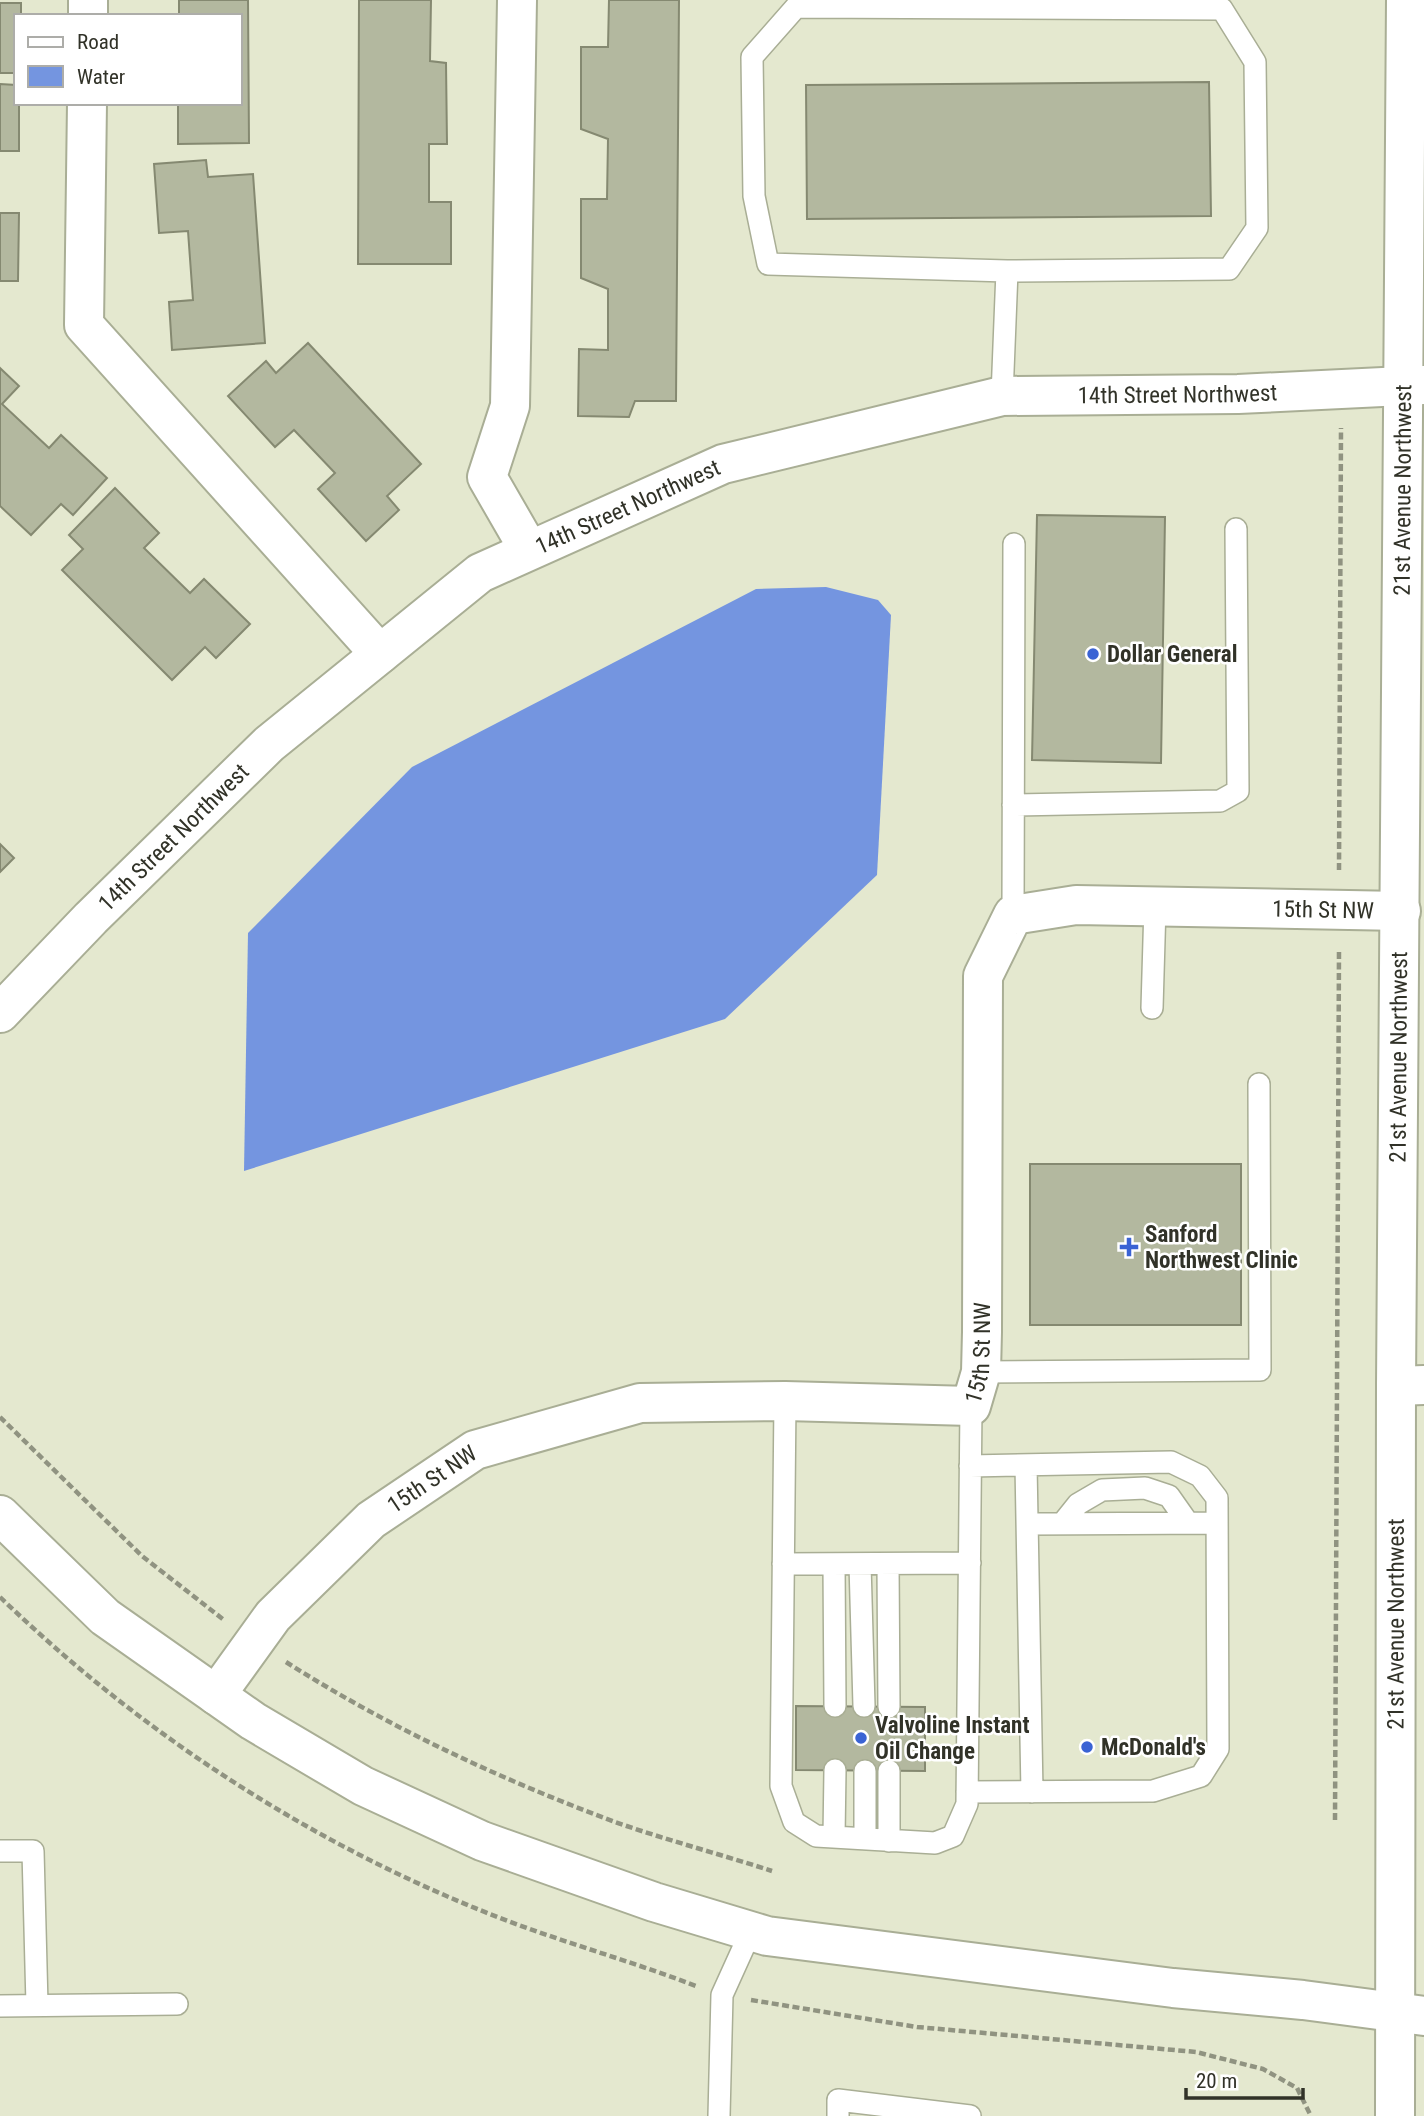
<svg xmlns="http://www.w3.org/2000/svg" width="1424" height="2116" font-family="'Roboto Condensed',sans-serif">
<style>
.water{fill:#7495e0}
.building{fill:#b3b89f;stroke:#858971;stroke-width:2}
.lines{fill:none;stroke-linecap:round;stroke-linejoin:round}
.service-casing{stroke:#a9ae95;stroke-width:24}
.minor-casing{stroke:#a9ae95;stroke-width:42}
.tertiary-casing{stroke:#a9ae95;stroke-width:42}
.path{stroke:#909381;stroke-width:4.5;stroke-dasharray:7 3.5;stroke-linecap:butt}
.service{stroke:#fff;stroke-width:21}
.minor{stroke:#fff;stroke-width:38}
.tertiary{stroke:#fff;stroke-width:38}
.poi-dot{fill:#3a63d4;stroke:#fff;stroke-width:2.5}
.labels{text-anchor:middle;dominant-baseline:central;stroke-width:5;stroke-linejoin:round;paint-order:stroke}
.street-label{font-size:23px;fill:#313228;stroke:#fff}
.poi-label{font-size:23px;font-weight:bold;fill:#313228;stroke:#fff;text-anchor:start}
</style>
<rect width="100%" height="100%" fill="#e4e8cf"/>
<!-- water -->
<path class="water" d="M 826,587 L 878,600 L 891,615 L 877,875 L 725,1019 L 244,1171 L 248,933 L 412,767 L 756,589 Z"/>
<!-- building -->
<path class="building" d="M 179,0 L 248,0 L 249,143 L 178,144 L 178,104 L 151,105 L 151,103 L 240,103 L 240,16 L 179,16 Z
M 359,0 L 431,0 L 430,61 L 446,63 L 447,144 L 429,144 L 429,202 L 451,202 L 451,264 L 358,264 Z
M 609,0 L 679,0 L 676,401 L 635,401 L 629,417 L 578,416 L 579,349 L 608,350 L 608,289 L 581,278 L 581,199 L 607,199 L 608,139 L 581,129 L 581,47 L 608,47 Z
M 0,3 L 21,3 L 21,16 L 16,16 L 16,73 L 0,73 Z
M 1209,82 L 1211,216 L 807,219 L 806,85 Z
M 0,84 L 16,85 L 16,103 L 19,103 L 19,151 L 0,151 Z
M 206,160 L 208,177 L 253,174 L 265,343 L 172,350 L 169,302 L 193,300 L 188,231 L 159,233 L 154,164 Z
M 0,213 L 19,213 L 18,281 L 0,281 Z
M 308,343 L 421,464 L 387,496 L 399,510 L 366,541 L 318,489 L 335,473 L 294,430 L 275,447 L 228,396 L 266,361 L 276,373 Z
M 0,368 L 19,386 L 2,404 L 49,448 L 61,435 L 107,478 L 73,515 L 61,504 L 31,535 L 0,506 Z
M 115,488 L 159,533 L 144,548 L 190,593 L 204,579 L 250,624 L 216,658 L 205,647 L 172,680 L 62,570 L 83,549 L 69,535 Z
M 1037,515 L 1165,517 L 1161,763 L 1032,760 Z
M 0,844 L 14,858 L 0,872 Z
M 1030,1164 L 1241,1164 L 1241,1325 L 1030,1325 Z
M 796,1706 L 925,1707 L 925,1771 L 796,1770 Z"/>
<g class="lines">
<!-- service casing -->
<g class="service-casing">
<path id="service" d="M 1002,396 L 1007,271 L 768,264 L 754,196 L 752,57 L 796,7 L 1222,9 L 1255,62 L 1257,228 L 1229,269 L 1007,271
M 1013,805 L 1220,801 L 1238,791 L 1236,529
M 1013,915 L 1014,544
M 1152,1008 L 1155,906
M 981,1372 L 1260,1370 L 1259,1084
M 785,1401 L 781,1786 L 794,1822 L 816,1836 L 935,1843 L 953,1836 L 967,1804 L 971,1406
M 1026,1465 L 1032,1792
M 1029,1524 L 1217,1523
M 1062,1524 L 1078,1504 L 1102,1490 L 1145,1488 L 1169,1496 L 1188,1523
M 783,1564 L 970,1563
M 834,1564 L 835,1706
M 860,1564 L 864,1706
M 888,1564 L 889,1707
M 889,1771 L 889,1841
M 967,1792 L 1153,1791 L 1201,1776 L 1218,1749 L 1217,1498 L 1200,1476 L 1171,1462 L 970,1466
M 834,1837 L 835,1770
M 865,1839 L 865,1771
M 0,1851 L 33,1851 L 37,2005
M 0,2006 L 177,2004
M 719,2116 L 722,1995 L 751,1931
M 838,2116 L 838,2100 L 970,2116"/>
</g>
<!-- minor casing -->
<g class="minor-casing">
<g id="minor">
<path d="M 517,0 L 510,406 L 487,477 L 529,550"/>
<path d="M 88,16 L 88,0"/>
<path d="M 87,103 L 84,325 L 380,654"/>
<path id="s1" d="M 0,1013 L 91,918 L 269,744 L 480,573 L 723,464 L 1002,396 L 1238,394 L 1424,385"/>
<path d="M 1396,1386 L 1424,1385"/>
<path id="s2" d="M 216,1695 L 273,1616 L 371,1520 L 475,1450 L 640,1403 L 785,1401 L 971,1406 L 981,1372 L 982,1332 L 983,976 L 1013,915 L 1076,905 L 1401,911"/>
</g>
</g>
<!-- tertiary casing -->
<g class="tertiary-casing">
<g id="tertiary">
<path d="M 0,1515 L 105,1617 L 253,1721 L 363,1786 L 482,1841 L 654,1902 L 767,1936 L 1173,1988 L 1303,2000 L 1424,2016"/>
<path id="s3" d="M 1395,2116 L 1396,1386 L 1406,0"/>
</g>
</g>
<!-- path -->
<path class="path" d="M 1339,870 L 1341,428
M 0,1417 L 142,1556 L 224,1620
M 0,1597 C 143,1735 314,1846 500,1918 C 565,1943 631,1961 696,1986
M 286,1662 C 390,1728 500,1779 615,1822 C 666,1840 720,1854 772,1871
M 1335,1820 L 1339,949
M 751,2000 L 917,2027 L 1196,2052 L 1263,2069 L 1297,2088 L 1311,2116"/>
<!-- service -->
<use href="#service" class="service"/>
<!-- minor -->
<use href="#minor" class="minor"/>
<!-- tertiary -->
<use href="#tertiary" class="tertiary"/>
</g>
<!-- markers -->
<g class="poi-dot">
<circle cx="1093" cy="654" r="7"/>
<path d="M1125.5 1236.5h7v7h7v7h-7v7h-7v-7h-7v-7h7z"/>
<circle cx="861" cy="1738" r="7"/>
<circle cx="1087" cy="1747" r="7"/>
</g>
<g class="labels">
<!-- street labels -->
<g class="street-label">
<text stroke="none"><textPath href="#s1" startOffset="1381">14th Street Northwest</textPath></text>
<text stroke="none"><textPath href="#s3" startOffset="1626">21st Avenue Northwest</textPath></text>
<text stroke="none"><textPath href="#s1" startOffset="814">14th Street Northwest</textPath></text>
<text stroke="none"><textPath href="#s1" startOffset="247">14th Street Northwest</textPath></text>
<text stroke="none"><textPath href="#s2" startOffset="1673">15th St NW</textPath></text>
<text stroke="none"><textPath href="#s3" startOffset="1059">21st Avenue Northwest</textPath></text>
<text stroke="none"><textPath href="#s2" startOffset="917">15th St NW</textPath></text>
<text stroke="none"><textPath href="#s2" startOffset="308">15th St NW</textPath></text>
<text stroke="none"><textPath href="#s3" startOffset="492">21st Avenue Northwest</textPath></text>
</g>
<!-- poi labels -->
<g class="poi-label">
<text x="1107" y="654">Dollar General</text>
<text x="1145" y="1234">Sanford<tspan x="1145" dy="26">Northwest Clinic</tspan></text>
<text x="875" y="1725">Valvoline Instant<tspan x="875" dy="26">Oil Change</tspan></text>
<text x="1101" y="1747">McDonald's</text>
</g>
</g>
<!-- legend -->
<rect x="14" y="14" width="228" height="91" fill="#ffffff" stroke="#adada9" stroke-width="2"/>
<rect x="28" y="37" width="35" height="10" fill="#ffffff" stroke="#adada9" stroke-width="2"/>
<text x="77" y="49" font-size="21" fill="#313228">Road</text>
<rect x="28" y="66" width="35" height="21" fill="#7495e0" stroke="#adada9" stroke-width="2"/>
<text x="77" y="84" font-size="21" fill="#313228">Water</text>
<!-- scale -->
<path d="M1186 2088v10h117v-10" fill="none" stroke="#313228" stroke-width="3.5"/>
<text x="1196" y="2088" font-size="21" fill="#313228" stroke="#ffffff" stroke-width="5" paint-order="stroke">20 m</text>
</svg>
